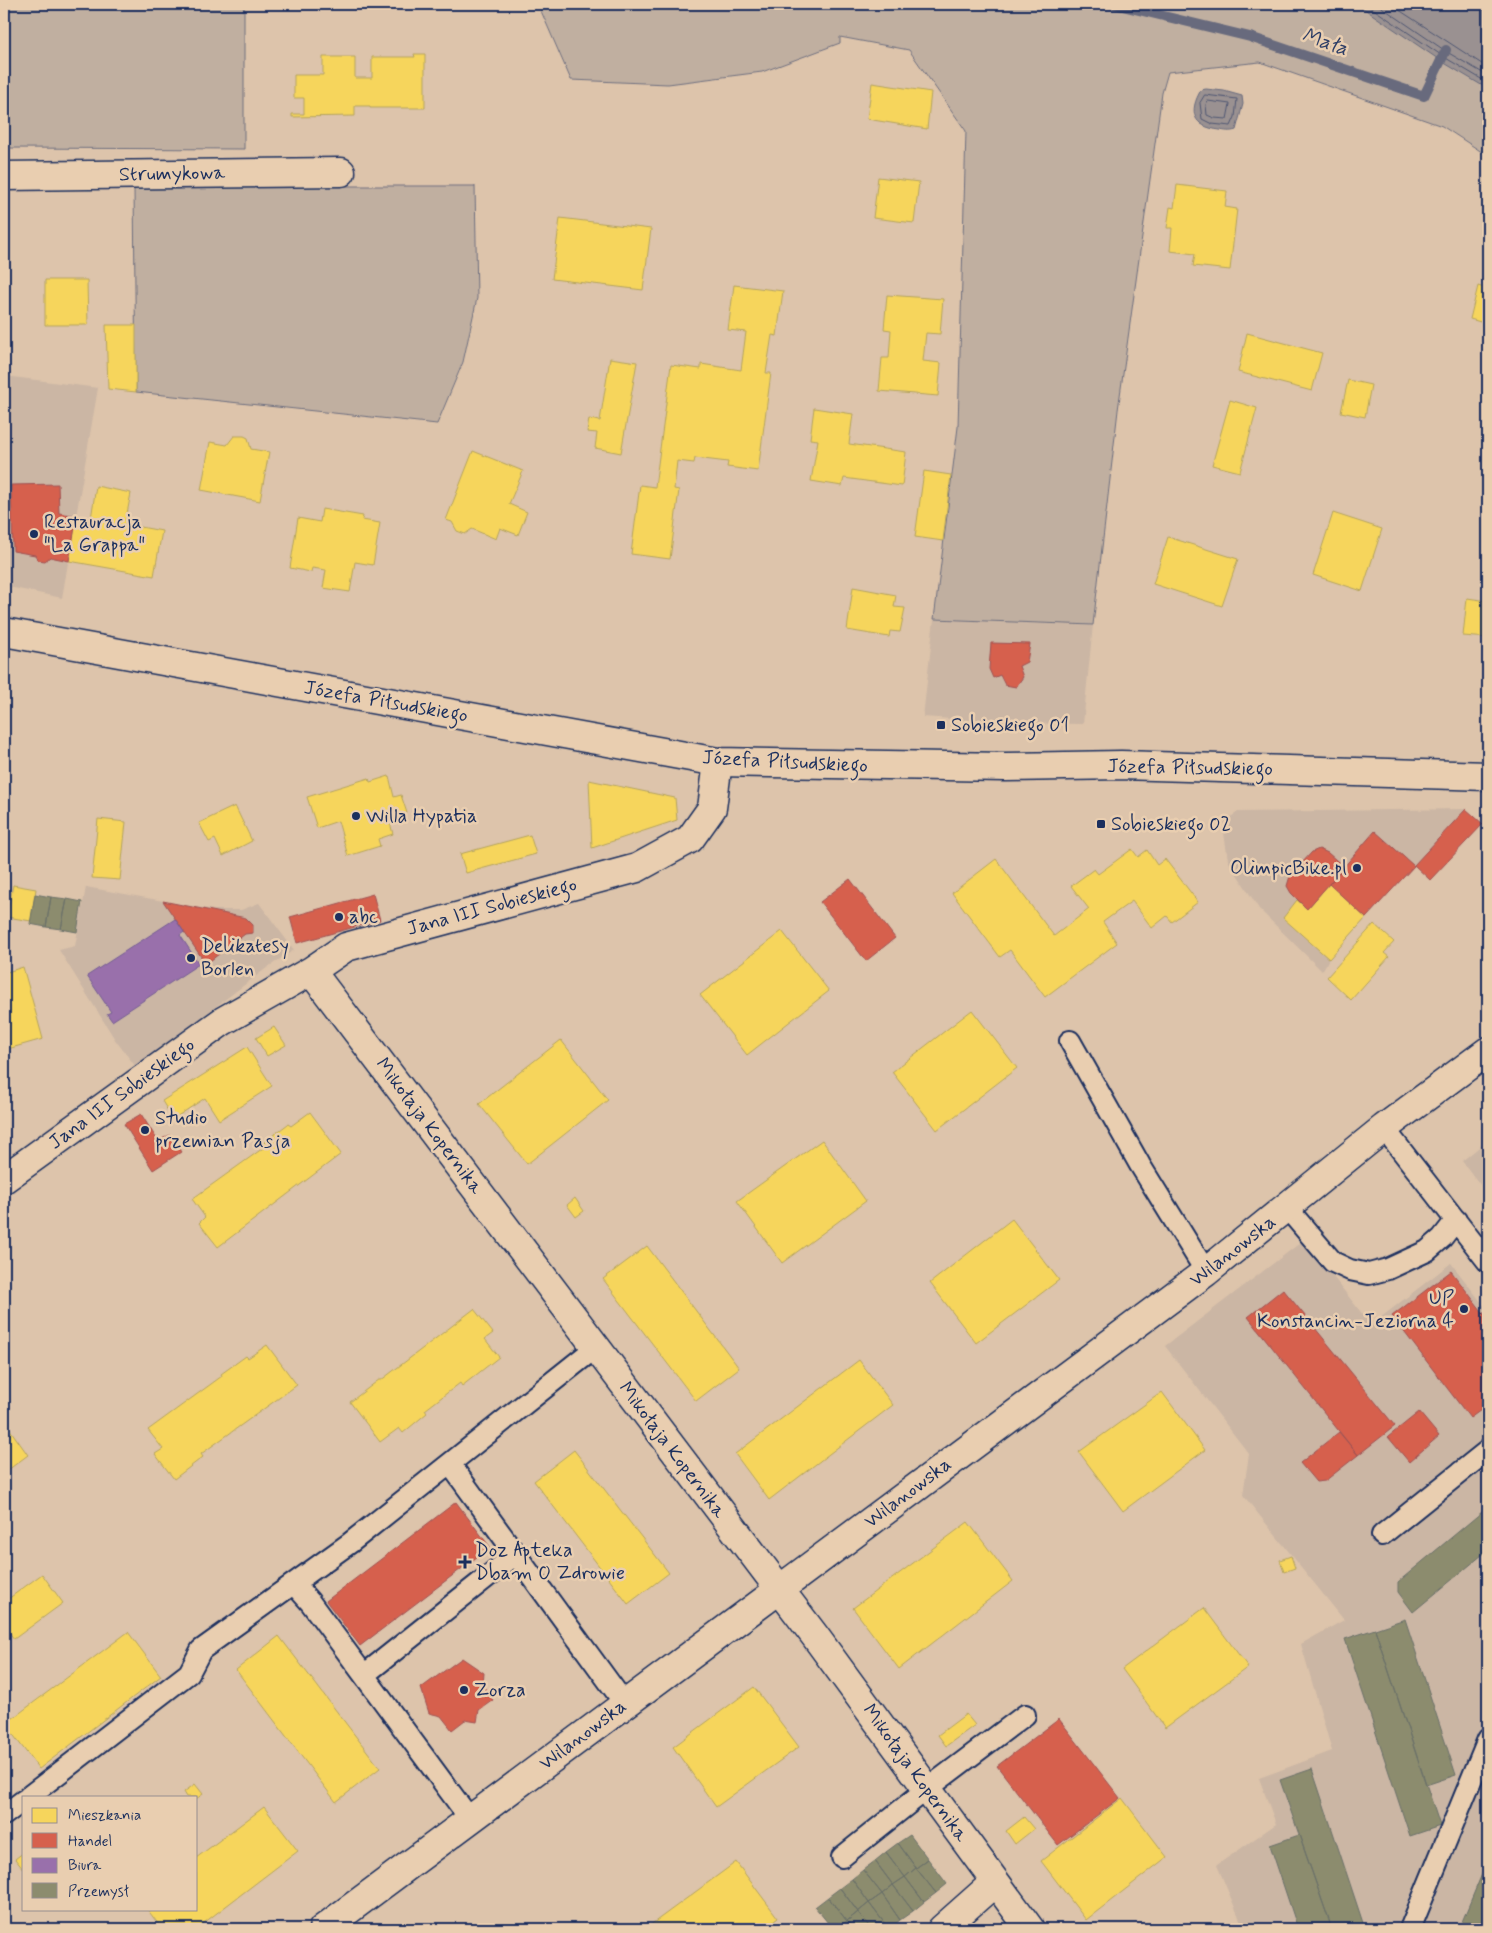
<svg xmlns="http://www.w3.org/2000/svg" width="1492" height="1933" font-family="Mynerve,sans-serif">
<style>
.built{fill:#cbb6a4}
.green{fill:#c0afa0;stroke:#6e6f7f}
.water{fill:#9a9191;stroke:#676a7d}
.homes{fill:#f6d55c;stroke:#b4a35d}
.shops{fill:#d6604d;stroke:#9e5152}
.offices{fill:#9970ab;stroke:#735c94}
.industry{fill:#8c8c6e;stroke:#6a7069}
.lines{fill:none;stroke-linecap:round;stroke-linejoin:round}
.shore{stroke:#4e5672;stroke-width:1}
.stream{stroke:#676a7d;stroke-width:10}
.service-casing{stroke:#1b2f5e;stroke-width:24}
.minor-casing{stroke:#1b2f5e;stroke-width:31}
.tertiary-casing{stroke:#1b2f5e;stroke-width:31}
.secondary-casing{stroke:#1b2f5e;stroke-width:31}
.service{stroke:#e9ceb0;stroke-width:20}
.minor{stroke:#e9ceb0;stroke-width:28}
.tertiary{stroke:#e9ceb0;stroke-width:28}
.secondary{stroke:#e9ceb0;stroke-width:28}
.poi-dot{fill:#1b2f5e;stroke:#e9ceb0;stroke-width:2}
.labels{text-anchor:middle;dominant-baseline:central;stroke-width:5;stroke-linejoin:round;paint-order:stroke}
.street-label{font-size:20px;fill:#1b2f5e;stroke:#e9ceb0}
.poi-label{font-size:20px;fill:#1b2f5e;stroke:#e9ceb0;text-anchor:start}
.water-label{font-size:21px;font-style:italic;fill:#2e3e66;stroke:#e9ceb0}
</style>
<rect width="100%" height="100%" fill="#ddc4ab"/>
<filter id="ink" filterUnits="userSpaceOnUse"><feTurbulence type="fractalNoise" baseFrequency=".02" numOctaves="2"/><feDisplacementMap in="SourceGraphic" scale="10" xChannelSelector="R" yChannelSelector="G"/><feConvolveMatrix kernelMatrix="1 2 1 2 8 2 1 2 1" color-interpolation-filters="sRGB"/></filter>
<g filter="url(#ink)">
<!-- built -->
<path class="built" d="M 5,376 L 98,388 L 62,598 L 4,586 Z
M 934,619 L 1093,625 L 1083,724 L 1010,723 L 923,717 Z
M 1466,809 L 1329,959 L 1322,971 L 1259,909 L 1228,860 L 1224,833 L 1225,821 L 1238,812 Z
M 86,887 L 213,910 L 241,910 L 259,903 L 294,950 L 268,967 L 136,1067 L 116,1041 L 59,950 L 75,946 Z
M 1488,1140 L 1488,1195 L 1462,1161 Z
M 1304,1240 L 1371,1325 L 1451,1263 L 1488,1311 L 1488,1929 L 1223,1929 L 1241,1922 L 1217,1865 L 1276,1824 L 1259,1778 L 1332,1751 L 1301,1644 L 1344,1620 L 1243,1495 L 1249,1454 L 1165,1346 Z"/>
<!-- green -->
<path class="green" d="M 4,4 L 244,4 L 244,149 L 4,148 Z
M 538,4 L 1488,4 L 1488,156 L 1442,126 L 1260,62 L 1168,72 L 1162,93 L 1118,410 L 1093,625 L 934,619 L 958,427 L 966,131 L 909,50 L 840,37 L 840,43 L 762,72 L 668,84 L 571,80 Z
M 134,186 L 475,186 L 477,298 L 463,362 L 437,424 L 136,392 Z"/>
<!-- water -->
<path class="water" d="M 1357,4 L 1488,4 L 1488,89 L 1441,61 Z
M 1206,89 L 1224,91 L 1242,96 L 1243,104 L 1236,130 C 1230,132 1225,131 1220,130 C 1193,127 1188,112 1201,90 Z"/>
<!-- homes -->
<path class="homes" d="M 414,54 L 425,54 L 425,108 L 370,108 L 370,106 L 355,106 L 355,116 L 292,117 L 292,114 L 304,114 L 304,98 L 294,98 L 294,75 L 323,75 L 323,57 L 355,57 L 355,78 L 372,78 L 372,57 L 415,57 Z
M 872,83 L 931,92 L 927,129 L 867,119 Z
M 878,177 L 919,182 L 914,223 L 873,218 Z
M 1177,185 L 1227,191 L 1225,207 L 1237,209 L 1230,270 L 1193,266 L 1195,254 L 1170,251 L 1172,228 L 1167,228 L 1170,207 L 1174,208 Z
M 560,218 L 651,229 L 643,290 L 552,279 Z
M 45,280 L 87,280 L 88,325 L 45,325 Z
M 734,285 L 783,291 L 777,336 L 772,335 L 766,373 L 771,373 L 758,471 L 727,467 L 728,462 L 695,458 L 694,463 L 677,461 L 674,489 L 679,490 L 670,559 L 631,554 L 640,485 L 655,487 L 671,365 L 701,369 L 701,364 L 741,370 L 746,332 L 728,330 Z
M 1478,286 L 1488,289 L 1488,307 L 1484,323 L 1470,319 Z
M 887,295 L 943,299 L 940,334 L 926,333 L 923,361 L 941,363 L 938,396 L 879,391 L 882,358 L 889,358 L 891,330 L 884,329 Z
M 106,325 L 136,325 L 136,392 L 108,389 Z
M 1247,333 L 1322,353 L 1312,391 L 1238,372 Z
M 610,358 L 637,362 L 621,453 L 595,448 L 597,433 L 587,432 L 589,419 L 600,421 Z
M 1348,380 L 1371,385 L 1365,417 L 1341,412 Z
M 1230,400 L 1257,408 L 1240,472 L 1212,465 Z
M 814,408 L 853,414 L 849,444 L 906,452 L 902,486 L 844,478 L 842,486 L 811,481 L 818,440 L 810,439 Z
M 234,436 L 244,436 L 248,438 L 251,449 L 269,452 L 260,501 L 201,490 L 210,442 L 227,445 Z
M 473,451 L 523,471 L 509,504 L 527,512 L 518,535 L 500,528 L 496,539 L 472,529 L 465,534 L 457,531 L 452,522 L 446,520 Z
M 924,471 L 951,475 L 943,541 L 915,537 Z
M 96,486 L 131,493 L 125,524 L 162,531 L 154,576 L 69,561 L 77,516 L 91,519 Z
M 322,509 L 363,516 L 362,520 L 380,523 L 373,565 L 355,562 L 350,592 L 323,588 L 326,570 L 312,568 L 311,572 L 290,568 L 298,518 L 320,522 Z
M 1333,513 L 1382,529 L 1362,591 L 1313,575 Z
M 1168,537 L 1238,559 L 1222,606 L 1153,584 Z
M 853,587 L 896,595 L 894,607 L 905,608 L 900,632 L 890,631 L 889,637 L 847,630 Z
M 1467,598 L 1488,601 L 1488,638 L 1463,636 Z
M 389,776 L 394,797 L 401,795 L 407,813 L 389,819 L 393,834 L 378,839 L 380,846 L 348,856 L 338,821 L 317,828 L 307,797 L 369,778 L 370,782 Z
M 589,780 L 675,798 L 677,820 L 592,848 Z
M 235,806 L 252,841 L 223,856 L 215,839 L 209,842 L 199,823 Z
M 98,819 L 126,822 L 120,880 L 92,878 Z
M 530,835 L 536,854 L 466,873 L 460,854 Z
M 1132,849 L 1138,857 L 1147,850 L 1157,865 L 1165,859 L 1198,902 L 1172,922 L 1167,916 L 1152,928 L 1132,901 L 1103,922 L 1117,943 L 1045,997 L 1010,950 L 1000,957 L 952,893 L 996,859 L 1054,936 L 1089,909 L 1071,886 L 1094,869 L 1098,874 Z
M 1329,884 L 1366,918 L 1329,959 L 1283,918 L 1297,900 L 1307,909 Z
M 13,885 L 36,889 L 31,921 L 7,917 Z
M 1374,924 L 1394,942 L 1384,953 L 1389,957 L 1351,1000 L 1327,977 Z
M 782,931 L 829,991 L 747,1055 L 700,995 Z
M 23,967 L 43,1039 L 4,1050 L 4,973 Z
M 972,1010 L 1017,1068 L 937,1130 L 892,1072 Z
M 274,1027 L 286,1045 L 267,1056 L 256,1038 Z
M 561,1040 L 608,1100 L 527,1164 L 479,1104 Z
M 247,1047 L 272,1086 L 219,1120 L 205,1098 L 173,1119 L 162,1101 Z
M 310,1112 L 341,1154 L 218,1247 L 199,1223 L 205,1217 L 192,1199 L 266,1146 L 264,1142 L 288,1124 L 291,1126 Z
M 822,1140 L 866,1201 L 782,1263 L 737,1201 Z
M 575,1198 L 584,1211 L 576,1217 L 567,1205 Z
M 1012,1219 L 1059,1280 L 976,1343 L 930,1283 Z
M 647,1246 L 739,1368 L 696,1401 L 603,1279 Z
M 474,1309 L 493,1333 L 485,1339 L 499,1357 L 462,1386 L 460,1383 L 425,1410 L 427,1413 L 403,1433 L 399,1428 L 380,1442 L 350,1402 L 380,1379 L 380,1381 Z
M 267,1345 L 297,1385 L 201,1454 L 203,1457 L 174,1479 L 155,1454 L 163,1449 L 148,1430 L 222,1376 L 221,1374 L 246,1356 L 248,1358 Z
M 859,1360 L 893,1405 L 769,1500 L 735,1454 Z
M 1162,1392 L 1205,1450 L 1123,1511 L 1079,1452 Z
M 4,1421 L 28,1455 L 4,1473 Z
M 574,1450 L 669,1573 L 628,1604 L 534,1481 Z
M 968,1522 L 1013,1581 L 899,1669 L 853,1608 Z
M 1291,1556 L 1295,1568 L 1284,1572 L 1280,1560 Z
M 42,1574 L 63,1603 L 14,1639 L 4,1625 L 4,1602 Z
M 1204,1608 L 1248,1667 L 1165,1728 L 1122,1669 Z
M 128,1632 L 161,1676 L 39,1769 L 5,1724 Z
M 279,1636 L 380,1768 L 336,1802 L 236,1670 Z
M 754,1687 L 799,1747 L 716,1807 L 673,1747 Z
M 966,1714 L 975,1725 L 946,1746 L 938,1735 Z
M 195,1784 L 203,1794 L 196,1799 L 196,1797 L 187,1797 L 184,1792 Z
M 1122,1798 L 1167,1857 L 1086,1920 L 1041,1861 Z
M 264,1807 L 298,1851 L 196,1929 L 162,1929 L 147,1909 L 196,1909 L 196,1858 Z
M 1024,1817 L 1034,1829 L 1015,1844 L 1006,1831 Z
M 24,1852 L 24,1870 L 15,1859 Z
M 736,1862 L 778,1918 L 763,1929 L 645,1929 Z"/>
<!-- shops -->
<path class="shops" d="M 58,484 L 59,513 L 77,516 L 69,561 L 50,557 L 45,561 L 38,560 L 35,555 L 13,551 L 11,485 Z
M 991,643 L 1030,644 L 1027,662 L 1019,666 L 1023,677 L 1016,687 L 1005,685 L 1000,675 L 993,678 L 989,669 Z
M 1466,809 L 1483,824 L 1430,880 L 1414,865 Z
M 1375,831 L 1414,866 L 1366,918 L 1329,884 Z
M 1319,849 L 1328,853 L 1344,867 L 1307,909 L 1291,893 L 1287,886 L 1290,876 L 1312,852 Z
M 850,879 L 895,938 L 866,961 L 820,902 Z
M 373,894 L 380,920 L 297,943 L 290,917 Z
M 163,901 L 246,918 L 253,925 L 253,933 L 245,934 L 206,964 Z
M 141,1114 L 158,1141 L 170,1135 L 181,1152 L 153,1170 L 124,1124 Z
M 1451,1271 L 1488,1319 L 1488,1405 L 1470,1418 L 1392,1316 Z
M 1283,1289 L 1395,1426 L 1358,1455 L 1248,1317 Z
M 1419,1412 L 1439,1436 L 1409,1462 L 1388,1437 Z
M 1339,1432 L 1358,1455 L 1325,1481 L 1316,1482 L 1300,1463 Z
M 456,1502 L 490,1547 L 360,1646 L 326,1601 Z
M 462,1658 L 484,1673 L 483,1686 L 493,1700 L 479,1710 L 477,1722 L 465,1720 L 452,1730 L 441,1716 L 429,1713 L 421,1688 Z
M 1059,1719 L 1120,1798 L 1058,1845 L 997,1766 Z"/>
<!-- offices -->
<path class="offices" d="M 175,919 L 184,932 L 180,935 L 199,964 L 112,1021 L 107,1014 L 111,1012 L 87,976 Z"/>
<!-- industry -->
<path class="industry" d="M 35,894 L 51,897 L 46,927 L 30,924 Z
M 51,897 L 67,899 L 61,929 L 46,927 Z
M 67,899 L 82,902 L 77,932 L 61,929 Z
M 1488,1507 L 1488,1550 L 1413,1612 L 1398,1592 L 1398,1582 Z
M 1405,1619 L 1456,1775 L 1426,1785 L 1375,1629 Z
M 1375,1629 L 1440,1826 L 1410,1836 L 1345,1639 Z
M 1312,1769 L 1365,1929 L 1332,1929 L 1280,1780 Z
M 910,1835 L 928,1859 L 916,1868 L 898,1843 Z
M 1299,1835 L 1332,1929 L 1298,1929 L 1270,1845 Z
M 898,1843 L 916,1868 L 905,1877 L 886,1852 Z
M 886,1852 L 905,1877 L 893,1885 L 875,1861 Z
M 928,1859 L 947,1884 L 936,1893 L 916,1868 Z
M 1488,1859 L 1488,1929 L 1459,1929 L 1482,1874 Z
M 875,1861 L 893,1885 L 882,1894 L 863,1870 Z
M 916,1868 L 936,1893 L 924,1902 L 905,1877 Z
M 863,1870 L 882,1894 L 869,1903 L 852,1879 Z
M 905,1877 L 924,1902 L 913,1911 L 893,1885 Z
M 852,1879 L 869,1903 L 858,1912 L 840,1888 Z
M 893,1885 L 913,1911 L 900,1920 L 882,1894 Z
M 840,1888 L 858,1912 L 847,1921 L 828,1897 Z
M 882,1894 L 900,1920 L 889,1929 L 869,1903 Z
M 828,1897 L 847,1921 L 836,1929 L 833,1929 L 815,1907 Z
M 869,1903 L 889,1929 L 871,1929 L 858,1912 Z
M 858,1912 L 871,1929 L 853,1929 L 847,1921 Z
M 847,1921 L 853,1929 L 836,1929 Z"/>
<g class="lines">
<!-- shore -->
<path class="shore" d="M 1366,4 L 1444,57 L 1488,83
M 1377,4 L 1447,52 L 1488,76
M 1390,4 L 1488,68
M 1205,95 L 1237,99 L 1235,117 L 1231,126 L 1212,124 L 1202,119 L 1200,103 Z
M 1208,101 L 1230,104 L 1227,119 L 1214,118 L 1207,115 L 1206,105 Z"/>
<!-- stream -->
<path class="stream" d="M 1114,4 L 1250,37 L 1424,96 L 1446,50"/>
<!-- service casing -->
<g class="service-casing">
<path id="service" d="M 1070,1041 L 1140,1165 L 1206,1272
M 1384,1128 L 1488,1262
M 1287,1208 L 1333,1262 L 1350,1270 L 1369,1274 L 1388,1269 L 1427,1251 L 1442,1238 L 1456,1220
M 450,1464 L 625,1704
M 1382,1535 L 1488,1450
M 294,1584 L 310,1602 L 470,1819
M 364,1675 L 516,1554
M 28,1797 L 189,1673 L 201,1650 L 350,1543 L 595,1348
M 4,1815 L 24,1800
M 842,1857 L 927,1789 L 1025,1715
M 1410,1929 L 1488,1739"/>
</g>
<!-- minor casing -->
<g class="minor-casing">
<path id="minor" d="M 4,176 L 341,172
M 311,971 L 815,1636 L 1030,1929
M 4,1179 L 223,1021 L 311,971 L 346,947 L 637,868 L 690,839 L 712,808 L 718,762
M 942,1929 L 995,1882"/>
</g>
<!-- tertiary casing -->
<g class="tertiary-casing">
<path id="tertiary" d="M 4,632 L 718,762 L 1005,767 L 1121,765 L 1488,776"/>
</g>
<!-- secondary casing -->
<g class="secondary-casing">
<path id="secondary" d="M 323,1929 L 1206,1272 L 1384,1128 L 1488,1051"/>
</g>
<!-- service -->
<use href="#service" class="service"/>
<!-- minor -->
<use href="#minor" class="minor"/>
<!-- tertiary -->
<use href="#tertiary" class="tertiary"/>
<!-- secondary -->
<use href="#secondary" class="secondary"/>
</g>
</g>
<!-- markers -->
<g class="poi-dot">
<circle cx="34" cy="534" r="5"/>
<rect x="936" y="720" width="10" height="10" rx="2.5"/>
<circle cx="356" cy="816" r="5"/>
<rect x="1096" y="819" width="10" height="10" rx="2.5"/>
<circle cx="1357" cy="868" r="5"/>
<circle cx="339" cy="917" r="5"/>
<circle cx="191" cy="958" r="5"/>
<circle cx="145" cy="1130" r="5"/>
<circle cx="1464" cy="1309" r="5"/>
<path d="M462.5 1554.5h5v5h5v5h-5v5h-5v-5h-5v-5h5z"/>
<circle cx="464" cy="1690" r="5"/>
</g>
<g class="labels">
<!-- street labels -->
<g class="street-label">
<text transform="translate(172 174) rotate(-1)">Strumykowa</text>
<text transform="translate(386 702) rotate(10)">Józefa Piłsudskiego</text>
<text transform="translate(785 762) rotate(3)">Józefa Piłsudskiego</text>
<text transform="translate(1190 768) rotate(1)">Józefa Piłsudskiego</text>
<text transform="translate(492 907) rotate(-15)">Jana III Sobieskiego</text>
<text transform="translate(122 1094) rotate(-36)">Jana III Sobieskiego</text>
<text transform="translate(429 1126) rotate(53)">Mikołaja Kopernika</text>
<text transform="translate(1233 1251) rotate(-38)">Wilanowska</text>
<text transform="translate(672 1450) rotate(53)">Mikołaja Kopernika</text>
<text transform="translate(908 1493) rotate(-37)">Wilanowska</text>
<text transform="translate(583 1735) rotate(-37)">Wilanowska</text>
<text transform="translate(915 1773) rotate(54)">Mikołaja Kopernika</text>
</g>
<!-- poi labels -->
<g class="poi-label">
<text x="44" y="522">Restauracja<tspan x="44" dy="23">"La Grappa"</tspan></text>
<text x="951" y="725">Sobieskiego 01</text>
<text x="366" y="816">Willa Hypatia</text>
<text x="1111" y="824">Sobieskiego 02</text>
<text x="1347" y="868" text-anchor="end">OlimpicBike.pl</text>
<text x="349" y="917">abc</text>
<text x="201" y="946">Delikatesy<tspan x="201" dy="23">Borlen</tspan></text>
<text x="155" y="1118">Studio<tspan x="155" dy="23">przemian Pasja</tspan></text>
<text x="1454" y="1298" text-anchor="end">UP<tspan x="1454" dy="23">Konstancin-Jeziorna 4</tspan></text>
<text x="475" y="1550">Doz Apteka<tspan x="475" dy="23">Dbam O Zdrowie</tspan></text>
<text x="474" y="1690">Zorza</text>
</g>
<!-- water labels -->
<g class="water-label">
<text transform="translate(1325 42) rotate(19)">Mała</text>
</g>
</g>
<!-- margin -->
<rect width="1492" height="1933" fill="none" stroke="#e9ceb0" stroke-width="20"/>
<rect x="10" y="10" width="1472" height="1913" fill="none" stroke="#1b2f5e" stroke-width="2" filter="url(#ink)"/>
<!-- legend -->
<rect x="22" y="1796" width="175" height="115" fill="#e9ceb0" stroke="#978e8f"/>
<rect x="32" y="1808" width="25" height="15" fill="#f6d55c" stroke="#978e8f"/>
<text x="68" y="1820" font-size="15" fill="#1b2f5e">Mieszkania</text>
<rect x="32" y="1833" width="25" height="15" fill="#d6604d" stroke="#978e8f"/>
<text x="68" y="1846" font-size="15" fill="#1b2f5e">Handel</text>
<rect x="32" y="1858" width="25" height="15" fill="#9970ab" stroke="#978e8f"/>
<text x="68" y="1870" font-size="15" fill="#1b2f5e">Biura</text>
<rect x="32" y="1883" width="25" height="15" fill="#8c8c6e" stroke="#978e8f"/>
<text x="68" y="1896" font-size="15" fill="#1b2f5e">Przemysł</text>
</svg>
